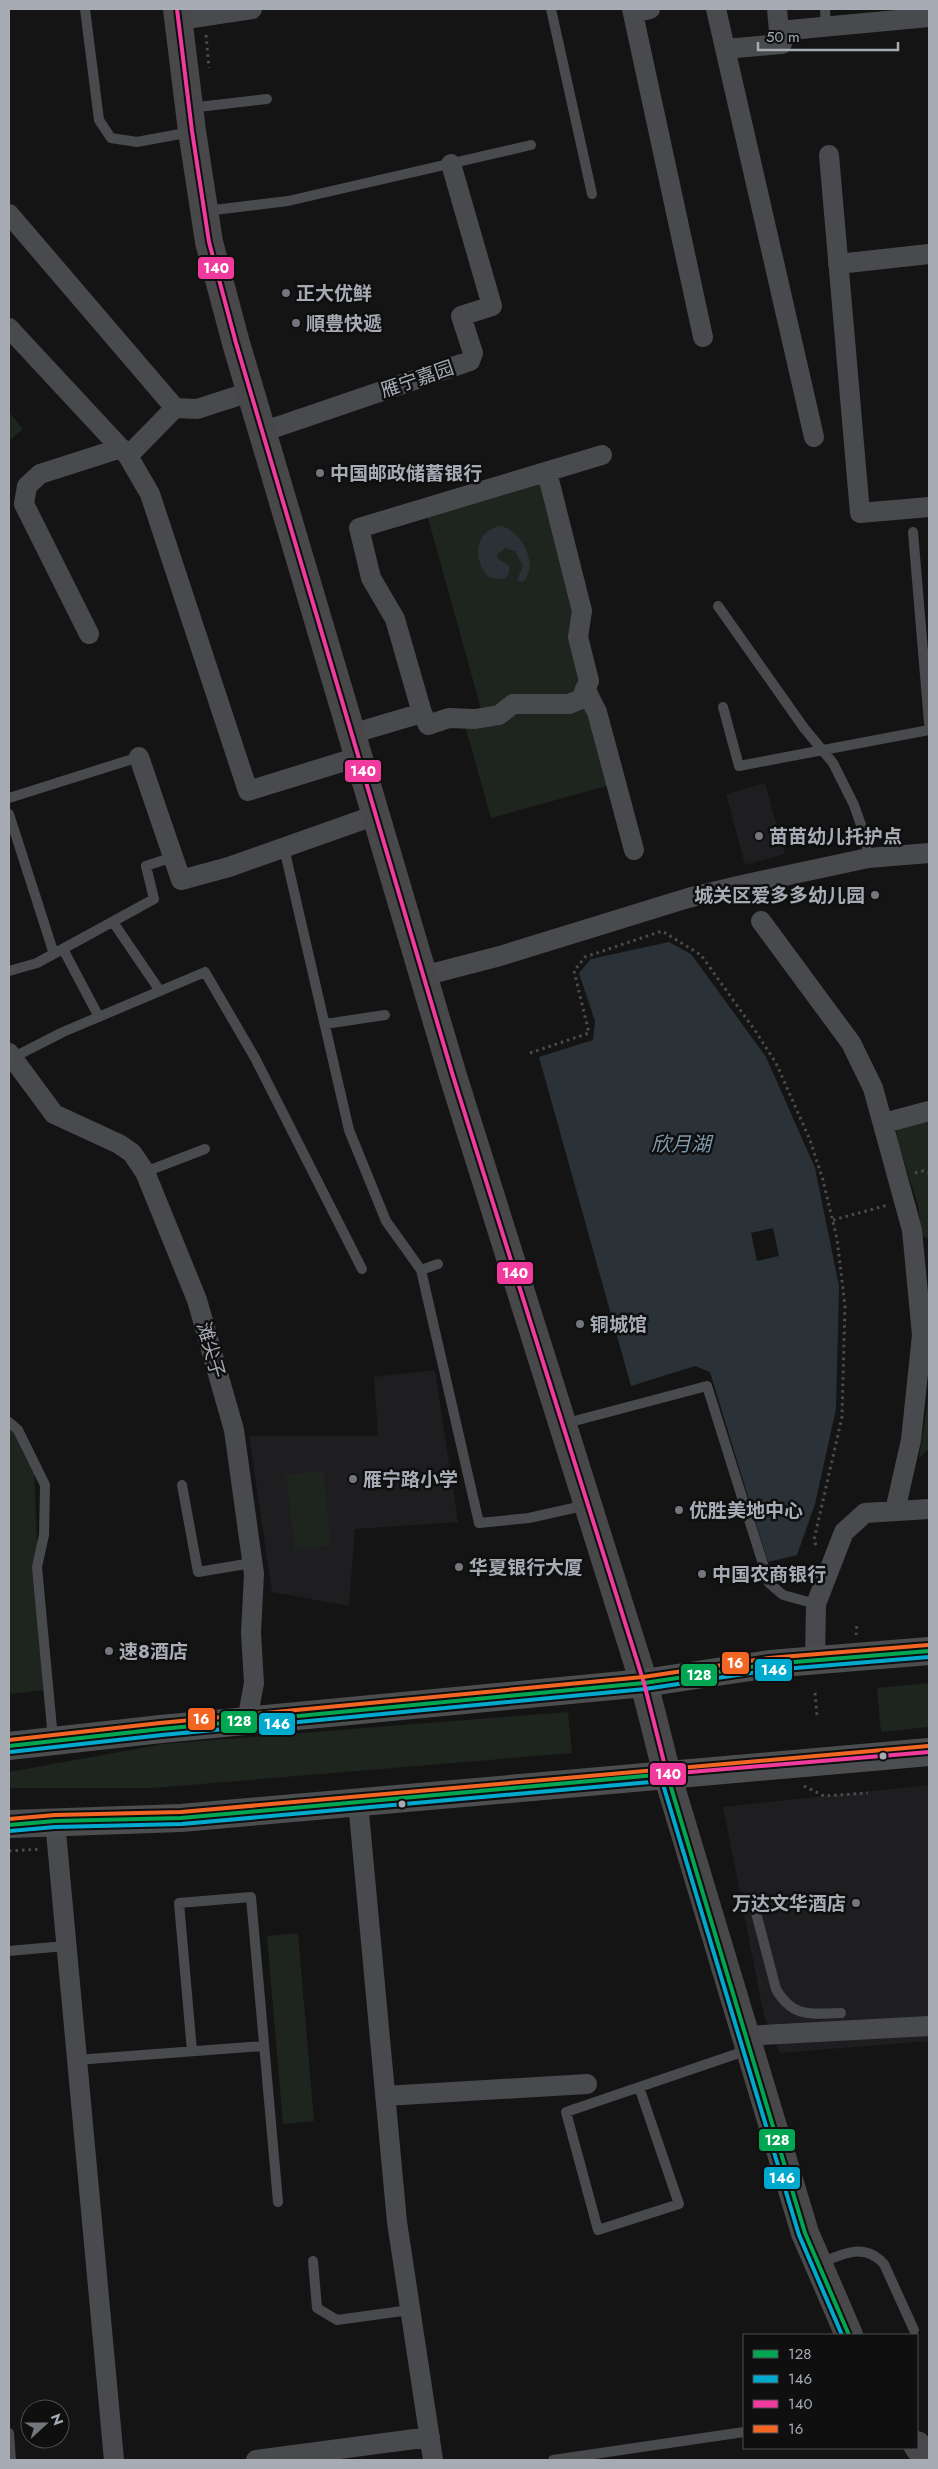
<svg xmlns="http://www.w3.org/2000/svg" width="938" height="2469" font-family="Jost,'Noto Sans SC',sans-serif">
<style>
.built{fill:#1e1e20}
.green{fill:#1e251e}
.water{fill:#2b3237;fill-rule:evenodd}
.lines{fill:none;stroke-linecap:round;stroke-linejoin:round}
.path{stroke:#4a4c4e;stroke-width:3;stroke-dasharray:2.5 4;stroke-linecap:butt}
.lane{stroke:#494a4d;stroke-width:10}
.street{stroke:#494a4d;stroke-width:20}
.secondary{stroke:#48484b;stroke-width:28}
.primary{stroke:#4b4d4f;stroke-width:28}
.bus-1-casing{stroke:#0f0f10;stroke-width:8}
.bus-2-casing{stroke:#0f0f10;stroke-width:8}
.bus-3-casing{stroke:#0f0f10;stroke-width:8}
.bus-4-casing{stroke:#0f0f10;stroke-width:8}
.bus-1{stroke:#00a651;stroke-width:4}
.bus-2{stroke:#00a9ce;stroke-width:4}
.bus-3{stroke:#f13a9d;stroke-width:4}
.bus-4{stroke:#f26522;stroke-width:4}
.poi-dot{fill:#73767c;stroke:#0f0f10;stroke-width:2}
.bus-dot{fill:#a6abb4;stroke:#0f0f10;stroke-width:2}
.labels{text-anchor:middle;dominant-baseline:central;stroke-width:5;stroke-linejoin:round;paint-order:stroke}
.poi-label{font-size:19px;font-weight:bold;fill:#a6abb4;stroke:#0f0f10;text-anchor:start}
.street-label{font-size:19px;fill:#a6abb4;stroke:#0f0f10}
.water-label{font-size:20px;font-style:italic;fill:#7f9bad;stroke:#0f0f10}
.line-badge{stroke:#0f0f10;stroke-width:2}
.badge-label{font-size:14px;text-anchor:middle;font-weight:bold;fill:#fff}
</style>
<rect width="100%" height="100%" fill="#141414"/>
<!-- built -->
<path class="built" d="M 765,783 L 785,854 L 745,865 L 726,794 Z
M 435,1370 L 458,1522 L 355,1529 L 349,1606 L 272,1592 L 249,1436 L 378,1436 L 374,1377 Z
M 929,1785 L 929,2041 L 780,2053 L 764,2016 L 723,1807 Z"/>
<!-- green -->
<path class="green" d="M 9,412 L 23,429 L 9,441 Z
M 539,479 L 606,717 L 614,784 L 491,818 L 462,715 L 481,709 L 426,511 Z
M 929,1120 L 929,1239 L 922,1236 L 918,1205 L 896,1136 L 897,1129 Z
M 929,1385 L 929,1449 L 919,1458 L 929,1393 Z
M 9,1418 L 34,1469 L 43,1690 L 9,1694 Z
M 323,1471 L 331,1545 L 295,1550 L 286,1475 Z
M 929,1683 L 929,1727 L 881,1732 L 877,1688 Z
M 568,1712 L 572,1753 L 153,1788 L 9,1788 L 9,1772 L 164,1744 Z
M 298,1933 L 314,2121 L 283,2124 L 267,1936 Z"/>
<!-- water -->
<path class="water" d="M 501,526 C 521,530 540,565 523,582 L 517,580 L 523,566 L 515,551 L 505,548 L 497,555 L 498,559 L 509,566 C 510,572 509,576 504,579 L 490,578 C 472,562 474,530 501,526 Z
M 669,942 L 691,954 L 766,1057 L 815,1168 L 839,1286 L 836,1409 L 815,1504 L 797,1555 L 768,1562 L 710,1372 L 695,1366 L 631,1386 L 539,1057 L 593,1040 L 595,1021 L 579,973 L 591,959 ZM 773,1228 L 779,1256 L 757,1261 L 751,1233 Z"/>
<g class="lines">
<!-- path -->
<path class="path" d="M 206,35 L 209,68
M 530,1053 L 589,1033 L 574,971 L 585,957 L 662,931 L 701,955 L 756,1032 L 776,1063 L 810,1140 L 823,1180 L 837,1239 L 845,1306 L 842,1417 L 814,1540 L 817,1548
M 915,1173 L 923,1171 L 929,1173
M 833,1220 L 888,1205
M 856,1635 L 857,1623
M 815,1693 L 817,1715
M 804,1786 L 824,1796 L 868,1793
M 9,1851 L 41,1849"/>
<!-- lane -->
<path class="lane" d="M 85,9 L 99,120 L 111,138 L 137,142 L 191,132
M 551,9 L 592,194
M 825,9 L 826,27
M 190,108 L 267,99
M 206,211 L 288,201 L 531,145
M 913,532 L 929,723
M 718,606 L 804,728 L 833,763 L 854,805 L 866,839 L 868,858
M 723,707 L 739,766 L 929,730
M 9,798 L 139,757
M 9,814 L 54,954
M 284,848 L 349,1130 L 386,1221 L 421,1270 L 479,1523 L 529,1518 L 587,1505
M 113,922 L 160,991
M 63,949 L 99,1017
M 9,971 L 37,963 L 154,899 L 146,866 L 173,857
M 325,1024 L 385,1015
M 12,1058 L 63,1032 L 205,972 L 255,1058 L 362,1269
M 145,1172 L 205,1149
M 421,1270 L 438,1264
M 9,1422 L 18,1430 L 45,1485 L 44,1535 L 37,1567 L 53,1739
M 563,1424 L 707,1386 L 769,1583 L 783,1595 L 816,1604
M 182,1485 L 198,1572 L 252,1563
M 754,1905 L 776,1989 C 792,2018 812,2014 841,2013
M 9,1951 L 65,1946
M 192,2051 L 179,1903 L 251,1897 L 278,2202
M 76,2060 L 264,2046
M 639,2087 L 679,2204 L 598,2230 L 566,2112 L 748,2050
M 313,2261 L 317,2308 L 337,2320 L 410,2310
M 820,2263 C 844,2254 864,2242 884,2264 L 914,2330
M 9,2433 L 11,2460
M 553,2460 L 744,2432"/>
<!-- street -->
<path class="street" d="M 632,9 L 703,337
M 716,9 L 814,437
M 777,9 L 779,31 L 929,17
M 633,13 L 650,9
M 179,20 L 252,9
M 725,49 L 782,44 L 779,31
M 829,155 L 860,513 L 929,507
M 9,214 L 175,408 L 197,409 L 250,392
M 838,264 L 929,254
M 9,328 L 128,456 L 150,494 L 248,791 L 358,757
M 262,432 L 470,361 L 473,353 L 461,316 L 492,306 L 451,164
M 128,456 L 175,408
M 89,634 L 24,504 L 27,486 L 40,474 L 121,448
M 585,689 L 597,712 L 634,850
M 422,713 L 428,725 L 449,718 L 475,719 L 499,715 L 513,704 L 569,704 L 581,699 L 589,681 L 578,637 L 582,611 L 547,472
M 351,734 L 422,713 L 395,619 L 371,578 L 359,528 L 602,455
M 139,757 L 181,880 L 229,867 L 376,815
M 761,921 L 851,1043 L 873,1088 L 912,1230 L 922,1335 L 911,1440 L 895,1511
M 423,976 L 500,956 L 688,898 L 742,885 L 868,858 L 929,853
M 9,1053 L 54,1114 L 119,1144 L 132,1153 L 145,1172 L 197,1300 L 234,1430 L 254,1574 L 251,1633 L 254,1683 L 247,1721
M 884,1123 L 929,1111
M 815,1660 L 816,1604 L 844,1532 L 865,1513 L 929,1509
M 358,1802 L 397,2222 L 433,2460
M 55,1821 L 114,2460
M 745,2036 L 929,2026
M 385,2096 L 587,2084
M 256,2460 L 430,2437"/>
<!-- secondary -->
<path class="secondary" d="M 177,9 L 192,131 L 209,242 L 236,343 L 453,1076 L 644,1683 L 667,1774 L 805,2233 L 849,2335
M 917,2445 L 928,2460"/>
<!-- primary -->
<path class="primary" d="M 9,1746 L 161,1729 L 644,1683 L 770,1664 L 929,1651
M 9,1824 L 181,1818 L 929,1752"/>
<!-- bus-1 casing -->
<g class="bus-1-casing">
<path id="bus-1" d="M 9,1746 L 161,1729 L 644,1683 L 770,1664 L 929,1651
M 9,1825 L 55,1821 L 181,1818 L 667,1774 L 805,2233 L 849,2335"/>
</g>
<!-- bus-2 casing -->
<g class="bus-2-casing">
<path id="bus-2" d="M 10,1752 L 162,1735 L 645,1689 L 771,1670 L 929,1657
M 10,1831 L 55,1827 L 182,1824 L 662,1781 L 799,2235 L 842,2335"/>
</g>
<!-- bus-3 casing -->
<g class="bus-3-casing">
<path id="bus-3" d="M 177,9 L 192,131 L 209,242 L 236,343 L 453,1076 L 644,1683 L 667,1774 L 929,1752"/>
</g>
<!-- bus-4 casing -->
<g class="bus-4-casing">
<path id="bus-4" d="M 9,1740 L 160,1723 L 643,1677 L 769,1658 L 928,1645
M 9,1819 L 55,1815 L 181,1812 L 928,1746"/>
</g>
<!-- bus-1 -->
<use href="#bus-1" class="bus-1"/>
<!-- bus-2 -->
<use href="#bus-2" class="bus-2"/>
<!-- bus-3 -->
<use href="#bus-3" class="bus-3"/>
<!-- bus-4 -->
<use href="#bus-4" class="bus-4"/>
</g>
<!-- markers -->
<g class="poi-dot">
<circle cx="286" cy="293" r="5"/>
<circle cx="296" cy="323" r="5"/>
<circle cx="320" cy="473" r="5"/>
<circle cx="759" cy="836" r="5"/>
<circle cx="875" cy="895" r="5"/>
<circle cx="580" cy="1324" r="5"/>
<circle cx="353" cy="1479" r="5"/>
<circle cx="679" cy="1510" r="5"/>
<circle cx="459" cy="1567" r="5"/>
<circle cx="702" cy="1574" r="5"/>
<circle cx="109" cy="1651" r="5"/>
<circle cx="856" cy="1903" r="5"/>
</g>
<g class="bus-dot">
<circle cx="883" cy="1756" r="4.5"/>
<circle cx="402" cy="1804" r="4.5"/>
</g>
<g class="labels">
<!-- poi labels -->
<g class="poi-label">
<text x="296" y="293">正大优鲜</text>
<text x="306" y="323">順豊快遞</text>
<text x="330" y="473">中国邮政储蓄银行</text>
<text x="769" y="836">苗苗幼儿托护点</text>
<text x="865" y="895" text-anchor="end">城关区爱多多幼儿园</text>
<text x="590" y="1324">铜城馆</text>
<text x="363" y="1479">雁宁路小学</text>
<text x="689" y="1510">优胜美地中心</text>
<text x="469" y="1567">华夏银行大厦</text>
<text x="712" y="1574">中国农商银行</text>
<text x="119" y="1651">速8酒店</text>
<text x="846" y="1903" text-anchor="end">万达文华酒店</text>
</g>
<!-- street labels -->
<g class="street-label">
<text transform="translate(417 379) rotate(-19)">雁宁嘉园</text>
<text transform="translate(211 1350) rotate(74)">滩尖子</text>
</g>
<!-- water labels -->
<g class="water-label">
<text x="681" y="1144">欣月湖</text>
</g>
</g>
<g class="line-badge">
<rect x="197" y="256" width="38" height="24" rx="5" fill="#f13a9d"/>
<rect x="344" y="759" width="38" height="24" rx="5" fill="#f13a9d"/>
<rect x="496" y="1261" width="38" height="24" rx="5" fill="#f13a9d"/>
<rect x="721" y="1651" width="29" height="24" rx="5" fill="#f26522"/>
<rect x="754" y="1658" width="39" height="24" rx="5" fill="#00a9ce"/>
<rect x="680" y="1663" width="38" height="24" rx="5" fill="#00a651"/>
<rect x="187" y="1707" width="29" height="24" rx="5" fill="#f26522"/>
<rect x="220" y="1710" width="38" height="24" rx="5" fill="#00a651"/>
<rect x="258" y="1712" width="38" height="24" rx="5" fill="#00a9ce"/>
<rect x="649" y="1762" width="38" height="24" rx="5" fill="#f13a9d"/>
<rect x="758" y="2128" width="38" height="24" rx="5" fill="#00a651"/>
<rect x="763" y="2166" width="38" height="24" rx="5" fill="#00a9ce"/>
</g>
<g class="badge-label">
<text x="216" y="273">140</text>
<text x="363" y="776">140</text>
<text x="515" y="1278">140</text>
<text x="735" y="1668">16</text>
<text x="774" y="1675">146</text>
<text x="699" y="1680">128</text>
<text x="201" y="1724">16</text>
<text x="239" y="1726">128</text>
<text x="277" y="1729">146</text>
<text x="668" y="1779">140</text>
<text x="777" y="2145">128</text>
<text x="782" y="2183">146</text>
</g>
<!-- border -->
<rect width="938" height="2469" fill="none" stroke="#a6abb4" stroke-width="20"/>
<!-- legend -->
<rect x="743" y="2334" width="175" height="115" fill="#0f0f10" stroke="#4b4d52"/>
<rect x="753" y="2350" width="25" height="8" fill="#00a651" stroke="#4b4d52"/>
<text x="788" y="2359" font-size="15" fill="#a6abb4">128</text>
<rect x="753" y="2375" width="25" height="8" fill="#00a9ce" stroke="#4b4d52"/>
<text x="788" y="2384" font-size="15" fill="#a6abb4">146</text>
<rect x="753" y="2400" width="25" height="8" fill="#f13a9d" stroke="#4b4d52"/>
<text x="788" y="2409" font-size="15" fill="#a6abb4">140</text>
<rect x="753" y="2425" width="25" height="8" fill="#f26522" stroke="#4b4d52"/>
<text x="788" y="2434" font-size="15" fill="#a6abb4">16</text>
<!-- north arrow -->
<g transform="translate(45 2424) rotate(69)"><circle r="24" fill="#0f0f10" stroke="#4b4d52"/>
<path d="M0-4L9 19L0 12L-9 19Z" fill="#73767c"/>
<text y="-8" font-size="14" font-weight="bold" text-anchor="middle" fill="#a6abb4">N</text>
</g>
<!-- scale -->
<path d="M758 42v8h140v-8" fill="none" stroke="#a6abb4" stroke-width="2.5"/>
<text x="766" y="42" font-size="15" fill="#a6abb4" stroke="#0f0f10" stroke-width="4" paint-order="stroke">50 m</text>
</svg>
